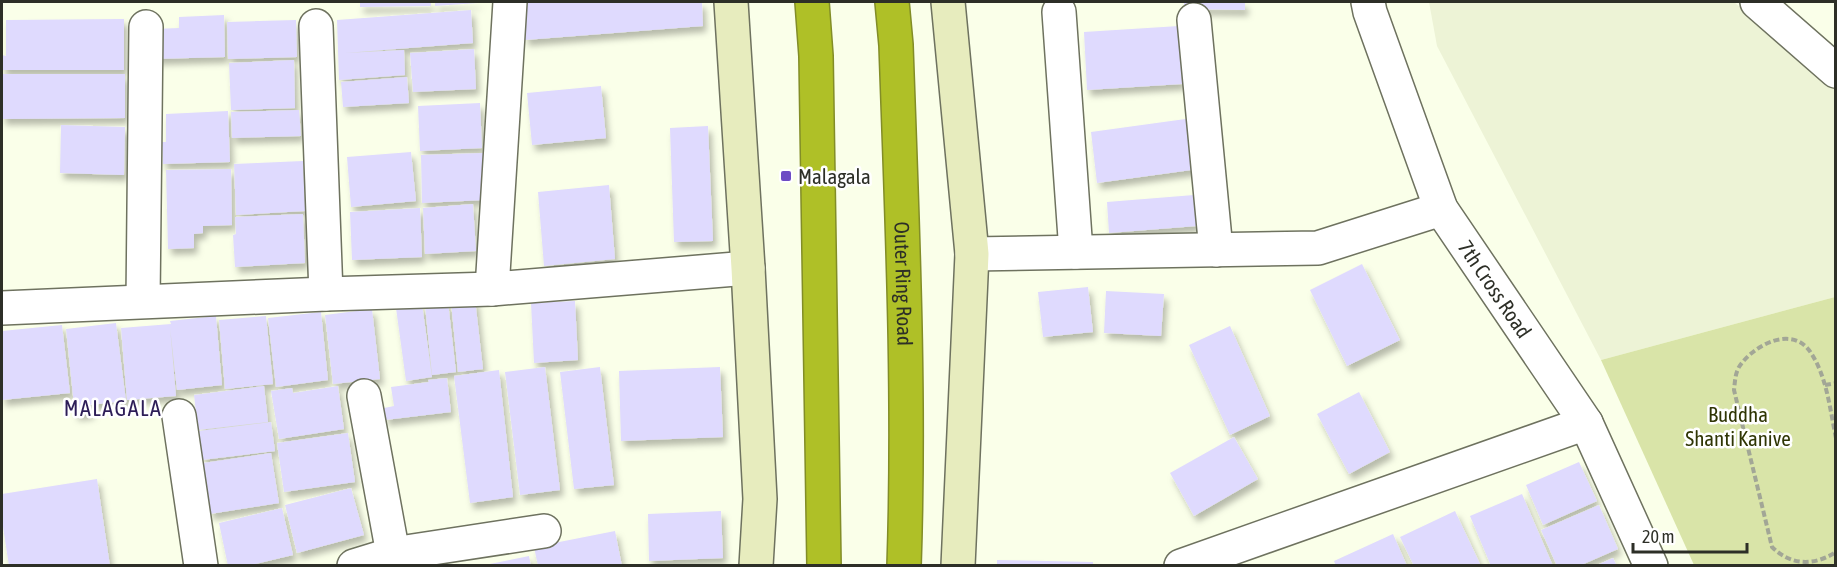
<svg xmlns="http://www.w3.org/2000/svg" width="1837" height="567" font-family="'Asap Condensed',sans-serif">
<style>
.built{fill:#edf3d6}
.green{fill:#d9e4a8}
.building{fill:#dfdafe;filter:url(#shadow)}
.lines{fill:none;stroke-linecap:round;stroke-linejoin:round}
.street-casing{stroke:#6e725f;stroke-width:36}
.secondary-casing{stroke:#6e725f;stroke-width:36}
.highway-casing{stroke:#828d27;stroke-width:36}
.path{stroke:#a2a696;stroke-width:4;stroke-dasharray:6 3;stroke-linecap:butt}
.street{stroke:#fff;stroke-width:33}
.secondary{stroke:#e7ecbe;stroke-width:33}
.highway{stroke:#afc027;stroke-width:33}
.poi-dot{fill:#6d4bc4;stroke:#fff;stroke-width:2}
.labels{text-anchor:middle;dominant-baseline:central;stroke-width:5;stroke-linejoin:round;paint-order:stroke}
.poi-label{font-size:21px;fill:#2d2f27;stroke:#fff;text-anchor:start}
.street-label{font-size:21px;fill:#2d2f27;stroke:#fff}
.park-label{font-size:21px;fill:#2f3504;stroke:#fff}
.neighbourhood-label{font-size:22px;letter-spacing:1.5px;fill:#2d1d57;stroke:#fff}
</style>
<defs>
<filter id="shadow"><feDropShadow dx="3.5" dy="6" stdDeviation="3" flood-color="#0004"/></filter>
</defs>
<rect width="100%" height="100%" fill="#faffe9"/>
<!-- built -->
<path class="built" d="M 1429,2 L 1734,2 L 1835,90 L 1835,297 L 1601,360 L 1437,46 Z"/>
<!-- green -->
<path class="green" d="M 1835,297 L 1835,565 L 1694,565 L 1601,360 Z"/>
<!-- building -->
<path class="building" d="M 360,2 L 431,2 L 431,6 L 360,7 Z
M 435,2 L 478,2 L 478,3 L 435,6 Z
M 544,2 L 702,2 L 703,26 L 525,40 L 522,3 Z
M 1184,2 L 1245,2 L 1245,10 L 1184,9 Z
M 471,10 L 473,43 L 345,53 L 404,50 L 405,75 L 339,80 L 337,20 Z
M 224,15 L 225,57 L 155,59 L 154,29 L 179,28 L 179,17 Z
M 124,19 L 124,70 L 2,70 L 2,55 L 6,56 L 6,20 Z
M 296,20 L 297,57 L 228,59 L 227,22 Z
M 1179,26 L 1182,84 L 1087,90 L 1084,32 Z
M 474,49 L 476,89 L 413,92 L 410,53 Z
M 294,60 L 295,108 L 231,110 L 229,63 Z
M 2,74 L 125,74 L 125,118 L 2,119 Z
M 407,77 L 409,103 L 343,107 L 341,82 Z
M 601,86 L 606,138 L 532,145 L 527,93 Z
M 480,103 L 482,148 L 420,151 L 418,106 Z
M 299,110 L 301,136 L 232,138 L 231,112 Z
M 228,111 L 230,162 L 163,164 L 162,142 L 166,142 L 166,114 Z
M 1200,117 L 1206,168 L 1097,183 L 1091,132 Z
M 61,125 L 125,127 L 124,175 L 60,173 Z
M 708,126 L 713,241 L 674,242 L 670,128 Z
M 411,152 L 416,201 L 351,207 L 347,157 Z
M 483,153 L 485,200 L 422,203 L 421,155 Z
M 303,161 L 305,211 L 236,215 L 234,164 Z
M 231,169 L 232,225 L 203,226 L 203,233 L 194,234 L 194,248 L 168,249 L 166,170 Z
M 609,185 L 615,259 L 544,266 L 538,192 Z
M 1194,195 L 1197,226 L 1109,233 L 1107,202 Z
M 473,204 L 476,251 L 425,254 L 423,208 Z
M 420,208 L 422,257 L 352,260 L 350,212 Z
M 303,214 L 305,263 L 235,267 L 233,235 L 236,234 L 235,217 Z
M 1362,264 L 1400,340 L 1347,366 L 1310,290 Z
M 1088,287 L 1093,332 L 1043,337 L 1038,292 Z
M 1106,291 L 1164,294 L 1161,336 L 1104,333 Z
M 475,299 L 483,369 L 458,372 L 451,302 Z
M 575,301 L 578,360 L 534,363 L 531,303 Z
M 448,302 L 456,372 L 432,375 L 425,305 Z
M 422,304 L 432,377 L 406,381 L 396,308 Z
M 372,309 L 380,379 L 333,384 L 325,315 Z
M 321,312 L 328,380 L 276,387 L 268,318 Z
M 216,316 L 222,385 L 177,390 L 170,327 L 176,396 L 127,400 L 121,328 L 171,324 L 170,321 Z
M 266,316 L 273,384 L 225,389 L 219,320 Z
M 116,323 L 126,401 L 90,405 L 91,413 L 75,415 L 66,329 Z
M 62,325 L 70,393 L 2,400 L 2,331 Z
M 1230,326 L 1270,416 L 1230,435 L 1189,345 Z
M 545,367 L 560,490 L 520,495 L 505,372 Z
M 600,367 L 614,485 L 574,489 L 560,372 Z
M 720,367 L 723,437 L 621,441 L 619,371 Z
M 499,370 L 513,497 L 470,503 L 454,376 Z
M 447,378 L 451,412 L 385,420 L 384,408 L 394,406 L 391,387 L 429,382 L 428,380 Z
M 264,386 L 268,422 L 198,430 L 194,395 Z
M 338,386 L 344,429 L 279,439 L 271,391 L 292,388 L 293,393 Z
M 1359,392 L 1390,452 L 1349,474 L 1317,414 Z
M 271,422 L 275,451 L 202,460 L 199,431 Z
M 348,433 L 355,482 L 284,492 L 277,443 Z
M 1234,437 L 1258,479 L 1194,516 L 1170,473 Z
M 271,453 L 279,503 L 210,514 L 203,463 Z
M 1579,462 L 1597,501 L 1543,525 L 1526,485 Z
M 97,479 L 110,566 L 9,566 L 2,520 L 2,494 Z
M 351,488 L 364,535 L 297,553 L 285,505 Z
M 1522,494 L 1553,566 L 1491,566 L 1470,516 Z
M 1599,505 L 1618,549 L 1579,566 L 1557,566 L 1541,530 Z
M 282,508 L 293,555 L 247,566 L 228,566 L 219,523 Z
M 721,511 L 723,558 L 649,561 L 648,514 Z
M 1455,511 L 1481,566 L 1414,566 L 1400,537 Z
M 615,531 L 622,566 L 538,566 L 534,547 Z
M 1393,534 L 1407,566 L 1336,566 L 1334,561 Z
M 529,556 L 531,566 L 490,566 L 490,564 Z
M 1613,558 L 1617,566 L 1595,566 Z
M 997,560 L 1093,562 L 1093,566 L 997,566 Z"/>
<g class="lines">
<!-- street casing -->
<g class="street-casing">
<g id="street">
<path d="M 510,2 L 492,289 L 748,268"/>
<path id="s1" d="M 1368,2 L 1370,12 L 1441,209 L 1586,423 L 1651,566"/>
<path d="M 1757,2 L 1836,71"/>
<path d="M 1059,12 L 1076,252"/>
<path d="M 1194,20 L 1216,250"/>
<path d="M 316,26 L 326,294"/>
<path d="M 972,254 L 1318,248 L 1441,209"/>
<path d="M 143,301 L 146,27"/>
<path d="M 2,308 L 326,294 L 492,289"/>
<path d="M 364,396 L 393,554"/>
<path d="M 179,416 L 201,566"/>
<path d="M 354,566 L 393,554 L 544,531"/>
<path d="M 1181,566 L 1586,423"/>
</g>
</g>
<!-- secondary casing -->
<g class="secondary-casing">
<path id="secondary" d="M 731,2 L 748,268 L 760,499 L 756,566
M 948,2 L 972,254 L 958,566"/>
</g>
<!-- highway casing -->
<g class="highway-casing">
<g id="highway">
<path d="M 812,2 L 816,56 L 824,566"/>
<path id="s2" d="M 892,2 L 896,45 C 902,219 910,392 904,566"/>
</g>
</g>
<!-- path -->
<path class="path" d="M 1825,385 L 1836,383
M 1836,438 C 1830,410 1827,377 1811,353 C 1793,324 1753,345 1739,367 C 1735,374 1735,382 1734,390 L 1772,547 C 1791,566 1814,566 1836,552"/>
<!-- street -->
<use href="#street" class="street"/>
<!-- secondary -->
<use href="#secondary" class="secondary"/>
<!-- highway -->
<use href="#highway" class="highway"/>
</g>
<!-- markers -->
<rect class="poi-dot" x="780" y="170" width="12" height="12" rx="3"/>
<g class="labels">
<!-- poi labels -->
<g class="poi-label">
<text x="798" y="176">Malagala</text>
</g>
<!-- street labels -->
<g class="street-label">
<text stroke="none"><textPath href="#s2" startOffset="282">Outer Ring Road</textPath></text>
<text stroke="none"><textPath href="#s1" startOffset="316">7th Cross Road</textPath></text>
</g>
<!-- park labels -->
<g class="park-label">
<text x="1738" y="414">Buddha<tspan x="1738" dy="24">Shanti Kanive</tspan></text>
</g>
<!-- neighbourhood labels -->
<g class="neighbourhood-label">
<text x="113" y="408">MALAGALA</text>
</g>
</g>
<!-- border -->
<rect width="1837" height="567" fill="none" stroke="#2d2f27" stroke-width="6"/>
<!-- scale -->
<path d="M1633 543v9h114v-9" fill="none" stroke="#2d2f27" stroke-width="3"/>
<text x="1642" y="543" font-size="18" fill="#2d2f27" stroke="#ffffff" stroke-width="4.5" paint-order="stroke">20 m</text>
</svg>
